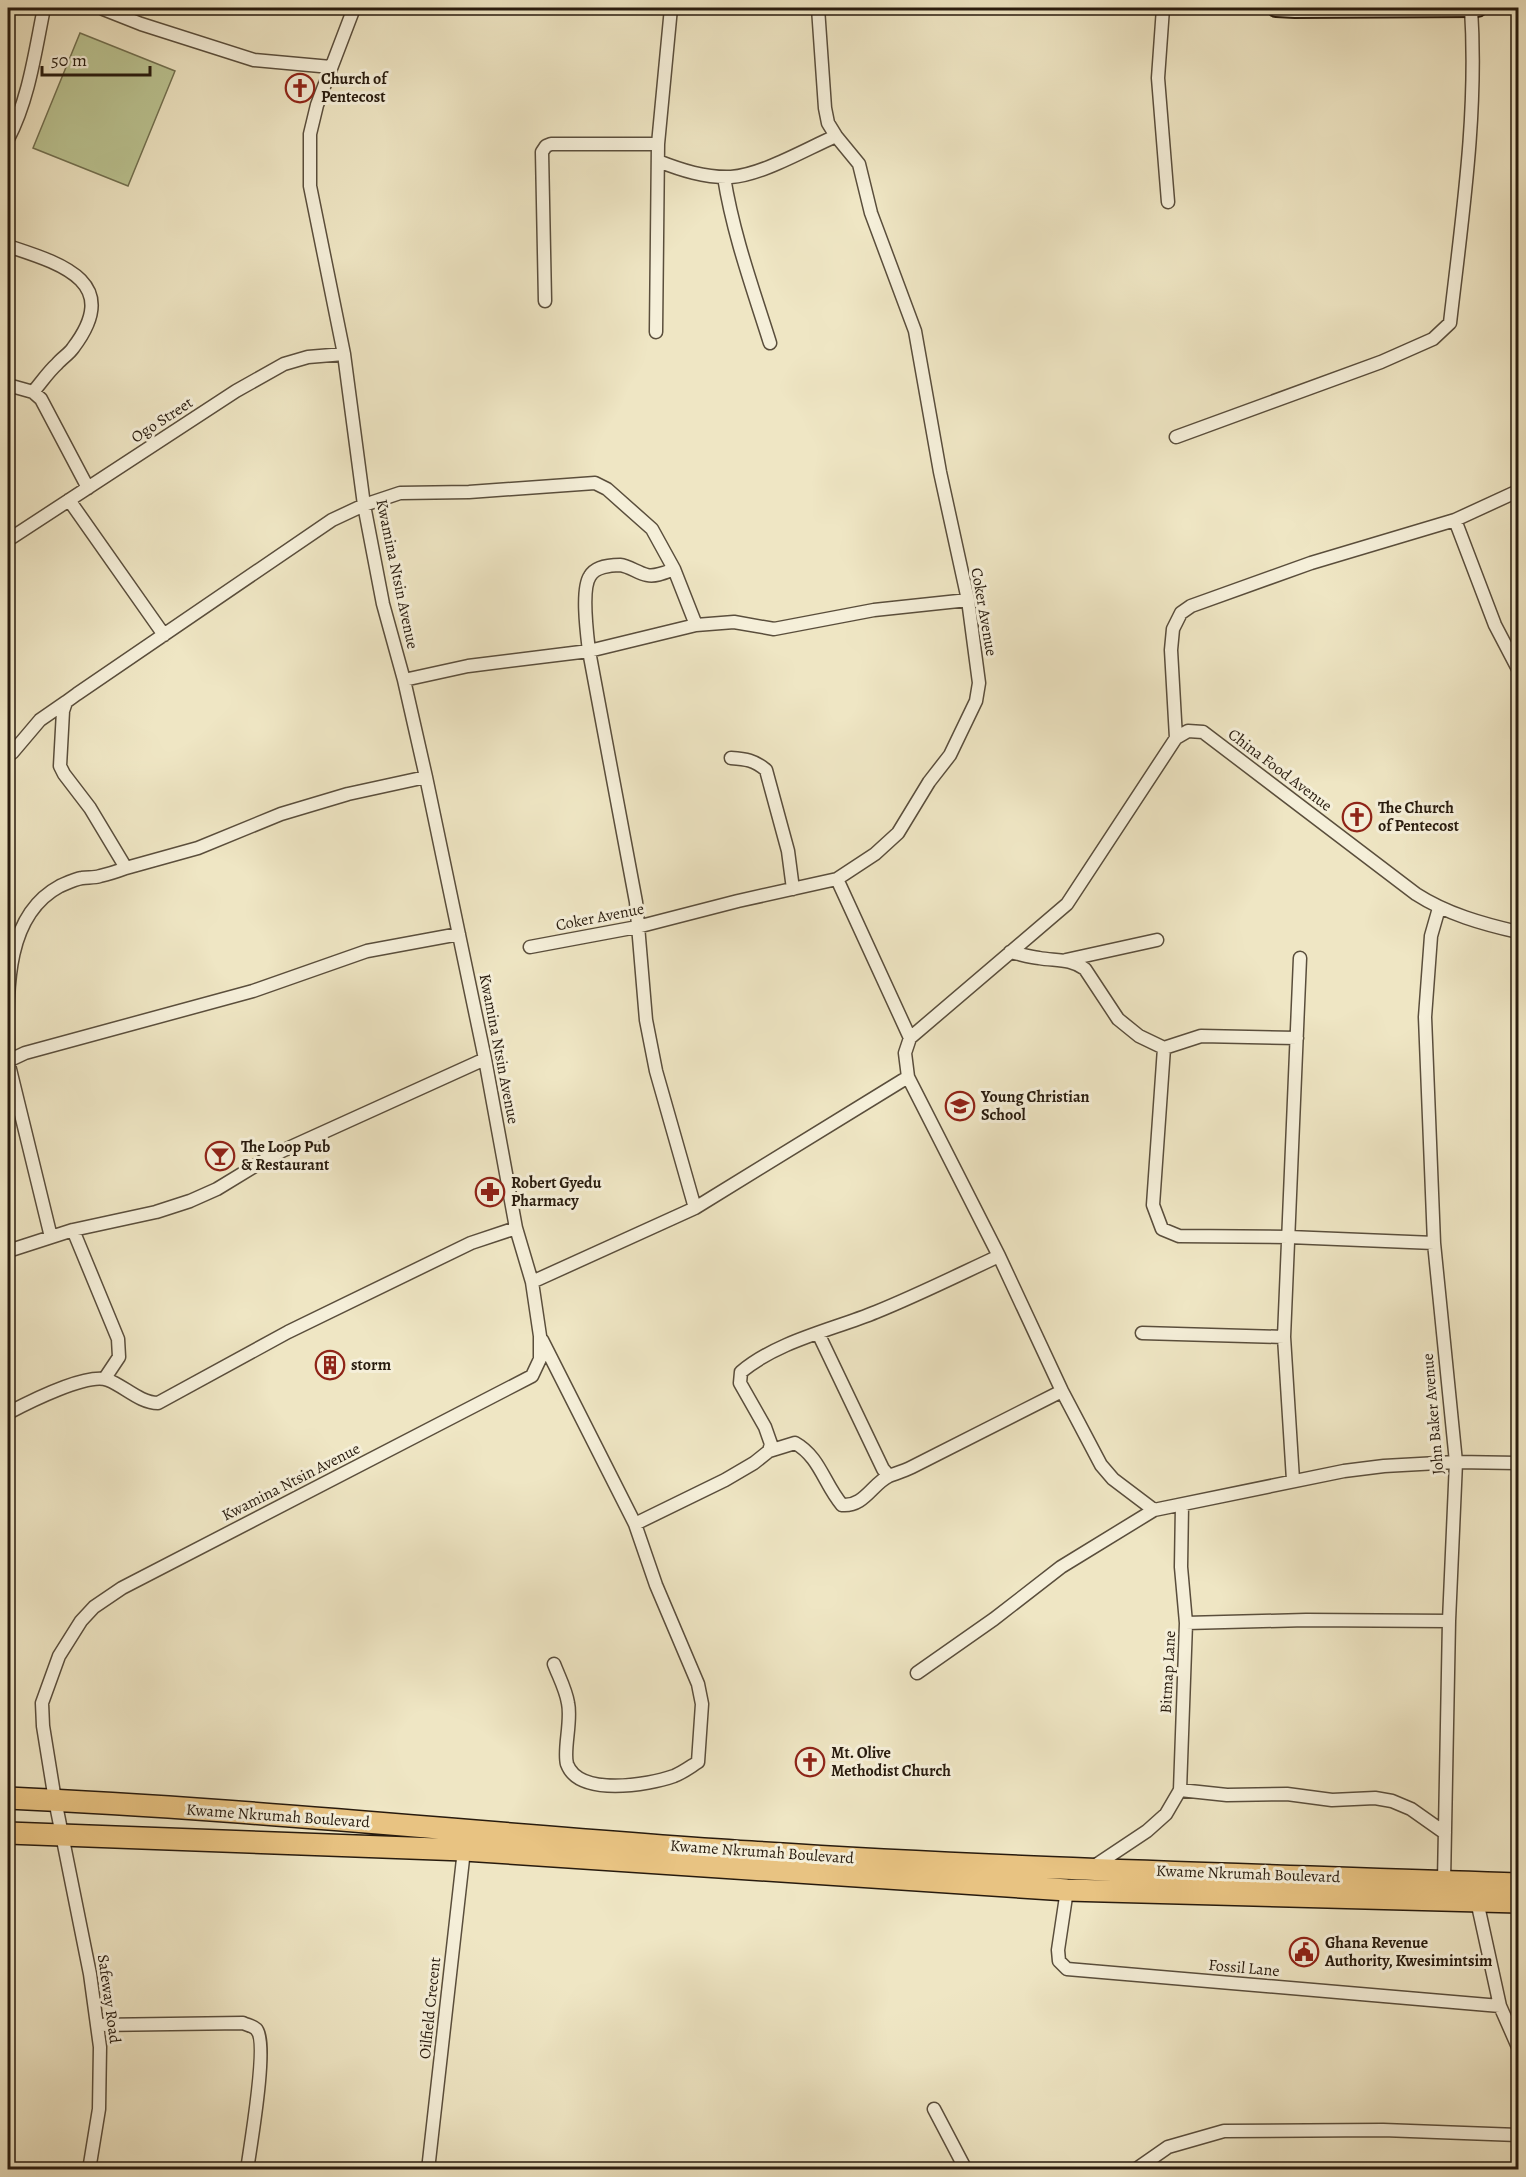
<svg xmlns="http://www.w3.org/2000/svg" width="1526" height="2177" font-family="Alegreya,serif">
<style>
.grass{fill:#bbc492;stroke:#727050;stroke-width:1.5}
.lines{fill:none;stroke-linecap:round;stroke-linejoin:round}
.street-casing{stroke:#5a4e3c;stroke-width:15}
.secondary-casing{stroke:#281b0e;stroke-width:20}
.highway-casing{stroke:#281b0e;stroke-width:24}
.street{stroke:#f5efd9;stroke-width:12}
.secondary{stroke:#f5efd9;stroke-width:16}
.highway{stroke:#e8c382;stroke-width:21}
.labels{text-anchor:middle;dominant-baseline:central;stroke-width:6;stroke-linejoin:round;paint-order:stroke}
.poi-label{font-size:16px;font-weight:bold;fill:#281b0e;stroke:#f5efd9;text-anchor:start}
.street-label{font-size:16px;fill:#281b0e;stroke:#f5efd9}
</style>
<rect width="100%" height="100%" fill="#efe6c4"/>
<filter id="stains"><feTurbulence type="fractalNoise" baseFrequency=".00333" numOctaves="4"/><feColorMatrix values="0 0 0 0 .2 0 0 0 0 .09 0 0 0 0 .02 0 0 0 .5 -.17"/></filter>
<radialGradient id="worn" r=".72"><stop offset=".6" stop-color="#630" stop-opacity="0"/><stop offset="1" stop-color="#630" stop-opacity=".3"/></radialGradient>
<!-- grass -->
<path class="grass" d="M 80,33 L 175,71 L 128,186 L 33,148 Z"/>
<g class="lines">
<!-- street casing -->
<g class="street-casing">
<path id="street" d="M 1163,8 L 1158,78 L 1168,202
M 103,9 L 141,24 L 254,60 L 331,67
M 8,139 C 29,99 35,52 44,8
M 658,161 C 681,170 705,178 731,177 C 762,175 806,149 836,136
M 724,177 C 733,234 753,289 770,343
M 8,246 C 59,263 124,281 73,348 C 69,354 62,358 57,364 C 48,372 41,383 33,392
M 545,301 L 542,152 L 546,146 L 551,144 L 658,144
M 656,332 L 658,144 L 671,8
M 8,385 L 33,392 L 41,399 L 88,488
M 1176,437 L 1381,362 L 1433,339 L 1450,323 C 1462,218 1478,113 1471,8
M 1518,491 L 1455,520 L 1495,625 L 1518,669
M 69,500 L 164,635
M 8,540 L 236,391 L 284,364 L 308,357 L 344,354
M 674,569 C 666,572 656,577 647,575 C 638,573 629,566 620,565 C 610,565 595,567 590,576 C 581,589 587,634 589,651 L 636,902 L 646,1020 L 656,1071 L 695,1208
M 404,680 L 468,666 L 589,651 L 696,625 L 734,622 L 774,629 L 874,610 L 968,600
M 1176,738 L 1188,731 L 1203,732 L 1416,894 C 1447,914 1483,924 1518,932
M 8,753 L 12,753 L 40,720 L 66,702
M 731,758 C 746,759 754,760 766,770 L 788,851 L 793,889
M 426,777 L 348,794 L 281,814 L 198,848 L 126,868 L 90,808 L 64,774 L 60,766 L 63,711 L 66,702 L 77,694 L 332,520 L 364,505 L 400,493 L 469,492 L 595,483 L 607,489 L 652,529 L 674,569 L 696,625
M 837,879 L 910,1038
M 1439,908 L 1431,936 L 1425,1017 L 1434,1243 L 1456,1462 L 1449,1621 L 1444,1881
M 530,947 L 637,927 L 738,901 L 837,879 L 875,854 L 898,833 L 929,782 L 950,755 L 976,701 L 979,683 L 968,600 L 940,472 L 915,331 L 871,213 L 859,164 L 836,136 L 828,123 L 825,108 L 818,8
M 1010,952 C 1020,954 1029,957 1039,958 C 1055,961 1070,958 1085,969 L 1118,1019 L 1139,1036 L 1164,1048 L 1201,1036 L 1297,1038
M 1066,960 L 1157,940
M 1164,1048 L 1153,1205 L 1162,1229 L 1179,1236 L 1289,1237 L 1434,1243
M 8,1061 C 8,1003 0,918 60,886 C 67,883 75,879 82,878 C 88,877 94,878 100,876 C 109,874 118,871 126,868
M 73,1230 L 118,1339 L 119,1357 L 105,1378
M 51,1237 L 8,1061 L 25,1053 L 253,991 L 367,951 L 459,934
M 8,1251 L 73,1230 L 156,1212 L 190,1201 L 217,1189 L 271,1156 L 485,1059
M 999,1256 L 1062,1391 L 1101,1465 L 1113,1479 L 1154,1510
M 532,1282 L 695,1208 L 908,1077 L 905,1053 L 910,1038 L 1067,904 L 1176,738 L 1171,650 L 1173,629 L 1181,613 L 1191,606 L 1311,563 L 1455,520
M 818,1333 L 883,1469 L 889,1476
M 1142,1333 L 1284,1337
M 542,1340 L 635,1524 L 656,1585 L 698,1684 L 702,1704 L 698,1762 C 690,1767 682,1773 674,1776 C 648,1785 579,1797 567,1764 C 563,1750 572,1721 568,1703 C 566,1690 559,1677 554,1664
M 8,1413 C 27,1403 88,1372 108,1380 C 124,1386 140,1403 158,1403 L 288,1332 L 471,1243 L 516,1228
M 769,1451 L 795,1443 C 820,1457 824,1484 842,1505 C 864,1507 872,1484 889,1476 C 897,1473 904,1471 912,1467 L 1062,1391
M 1293,1480 L 1284,1337 L 1300,958
M 635,1524 L 725,1480 L 754,1463 L 769,1451 L 771,1444 L 765,1427 L 740,1383 L 741,1372 C 778,1341 832,1330 876,1312 C 918,1295 958,1275 999,1256 L 908,1077
M 1186,1623 L 1306,1620 L 1449,1621
M 917,1673 L 994,1619 L 1061,1567 L 1154,1510 L 1344,1471 L 1384,1466 L 1456,1462 L 1518,1463
M 1180,1790 L 1227,1795 L 1287,1794 L 1332,1800 L 1375,1798 L 1392,1801 L 1411,1809 L 1445,1833
M 1093,1867 L 1147,1831 L 1166,1814 L 1180,1790 L 1186,1623 L 1181,1567 L 1182,1505
M 1067,1890 L 1058,1950 L 1059,1961 L 1067,1969 L 1500,2006
M 1477,1901 L 1500,2006 L 1518,2047
M 98,2025 L 243,2023 C 247,2025 253,2026 256,2029 C 269,2041 250,2148 247,2170
M 934,2109 L 966,2170
M 89,2170 L 99,2109 L 100,2047 L 90,1974 L 55,1800 L 43,1726 L 42,1703 L 59,1656 L 81,1621 L 94,1607 L 122,1588 L 532,1376 L 540,1359 L 540,1336 L 532,1282 L 516,1228 L 485,1059 L 426,777 L 404,680 L 383,604 L 364,505 L 344,354 L 310,186 L 310,134 L 317,105 L 354,8
M 428,2170 L 464,1850
M 1135,2170 L 1168,2147 L 1224,2131 L 1383,2130 L 1518,2135"/>
</g>
<!-- secondary casing -->
<g class="secondary-casing">
<path id="secondary" d="M 1276,8 L 1295,9 L 1478,8"/>
</g>
<!-- highway casing -->
<g class="highway-casing">
<path id="highway" d="M 8,1798 C 256,1809 503,1836 751,1852 C 1007,1869 1263,1875 1518,1884
M 8,1833 L 464,1850 L 1067,1890 L 1518,1902"/>
</g>
<!-- street -->
<use href="#street" class="street"/>
<!-- secondary -->
<use href="#secondary" class="secondary"/>
<!-- highway -->
<use href="#highway" class="highway"/>
</g>
<!-- icons -->
<defs>
<g id="church-ring" transform="scale(1.5)"><circle r="9.5" fill="#f5efd9" stroke="#8f2418" stroke-width="1.5"/><path d="M-1.2-6h2.4v3.5h3.3v2.4h-3.3V6h-2.4V-.1h-3.3v-2.4h3.3Z" fill="#8f2418"/></g>
<g id="school-ring" transform="scale(1.5)"><circle r="9.5" fill="#f5efd9" stroke="#8f2418" stroke-width="1.5"/><path d="M0-5L7-2L0 1L-7-2ZM-4 1L0 2.5L4 1V4Q0 6-4 4Z" fill="#8f2418"/></g>
<g id="bar-ring" transform="scale(1.5)"><circle r="9.5" fill="#f5efd9" stroke="#8f2418" stroke-width="1.5"/><path d="M-6-5H6L.8 .8V4.5H3.5V6h-7V4.5H-.8V.8Z" fill="#8f2418"/></g>
<g id="pharmacy-ring" transform="scale(1.5)"><circle r="9.5" fill="#f5efd9" stroke="#8f2418" stroke-width="1.5"/><path d="M-2-6h4v4h4v4h-4v4h-4v-4h-4v-4h4Z" fill="#8f2418"/></g>
<g id="building-ring" transform="scale(1.5)"><circle r="9.5" fill="#f5efd9" stroke="#8f2418" stroke-width="1.5"/><path d="M-4-6H4V6H1V3H-1V6H-4ZM-2.5-4.3h1.7v1.8h-1.7ZM.8-4.3h1.7v1.8H.8ZM-2.5-1h1.7V.8h-1.7ZM.8-1h1.7V.8H.8Z" fill="#8f2418"/></g>
<g id="civic-ring" transform="scale(1.5)"><circle r="9.5" fill="#f5efd9" stroke="#8f2418" stroke-width="1.5"/><path d="M-.6-6.5H3V-4.5H.6V-3L4-1V1h2V6H-6V1h2V-1L-.6-3ZM-1.2 2.5V6h2.4V2.5Z" fill="#8f2418"/></g>
</defs>
<g fill-rule="evenodd">
<use href="#church-ring" x="300" y="88"/>
<use href="#church-ring" x="1357" y="817"/>
<use href="#school-ring" x="960" y="1106"/>
<use href="#bar-ring" x="220" y="1156"/>
<use href="#pharmacy-ring" x="490" y="1192"/>
<use href="#building-ring" x="330" y="1365"/>
<use href="#church-ring" x="810" y="1762"/>
<use href="#civic-ring" x="1304" y="1952"/>
</g>
<g class="labels">
<!-- poi labels -->
<g class="poi-label">
<text x="321" y="79">Church of<tspan x="321" dy="18">Pentecost</tspan></text>
<text x="1378" y="808">The Church<tspan x="1378" dy="18">of Pentecost</tspan></text>
<text x="981" y="1097">Young Christian<tspan x="981" dy="18">School</tspan></text>
<text x="241" y="1147">The Loop Pub<tspan x="241" dy="18">&amp; Restaurant</tspan></text>
<text x="511" y="1183">Robert Gyedu<tspan x="511" dy="18">Pharmacy</tspan></text>
<text x="351" y="1365">storm</text>
<text x="831" y="1753">Mt. Olive<tspan x="831" dy="18">Methodist Church</tspan></text>
<text x="1325" y="1943">Ghana Revenue<tspan x="1325" dy="18">Authority, Kwesimintsim</tspan></text>
</g>
<!-- street labels -->
<g class="street-label">
<text transform="translate(162 420) rotate(-33)">Ogo Street</text>
<text transform="translate(397 574) rotate(78)">Kwamina Ntsin Avenue</text>
<text transform="translate(984 612) rotate(80)">Coker Avenue</text>
<text transform="translate(1280 770) rotate(37)">China Food Avenue</text>
<text transform="translate(600 917) rotate(-11)">Coker Avenue</text>
<text transform="translate(499 1049) rotate(79)">Kwamina Ntsin Avenue</text>
<text transform="translate(1433 1414) rotate(-95)">John Baker Avenue</text>
<text transform="translate(291 1482) rotate(-27)">Kwamina Ntsin Avenue</text>
<text transform="translate(1168 1672) rotate(-87)">Bitmap Lane</text>
<text transform="translate(278 1816) rotate(4)">Kwame Nkrumah Boulevard</text>
<text transform="translate(762 1852) rotate(4)">Kwame Nkrumah Boulevard</text>
<text transform="translate(1248 1874) rotate(2)">Kwame Nkrumah Boulevard</text>
<text transform="translate(1244 1968) rotate(5)">Fossil Lane</text>
<text transform="translate(109 1999) rotate(82)">Safeway Road</text>
<text transform="translate(430 2008) rotate(-84)">Oilfield Crecent</text>
</g>
</g>
<!-- margin -->
<rect width="1526" height="2177" fill="none" stroke="#efe6c4" stroke-width="30"/>
<rect x="9" y="9" width="1508" height="2159" fill="none" stroke="#281b0e" stroke-width="3"/>
<rect x="15" y="15" width="1496" height="2147" fill="none" stroke="#281b0e" stroke-width="1.5"/>
<!-- scale -->
<path d="M42 66v9h108v-9" fill="none" stroke="#281b0e" stroke-width="3"/>
<text x="51" y="66" font-size="18" fill="#281b0e" stroke="#f5efd9" stroke-width="4.5" paint-order="stroke">50 m</text>
<rect width="100%" height="100%" filter="url(#stains)"/>
<rect width="100%" height="100%" fill="url(#worn)"/>
</svg>
